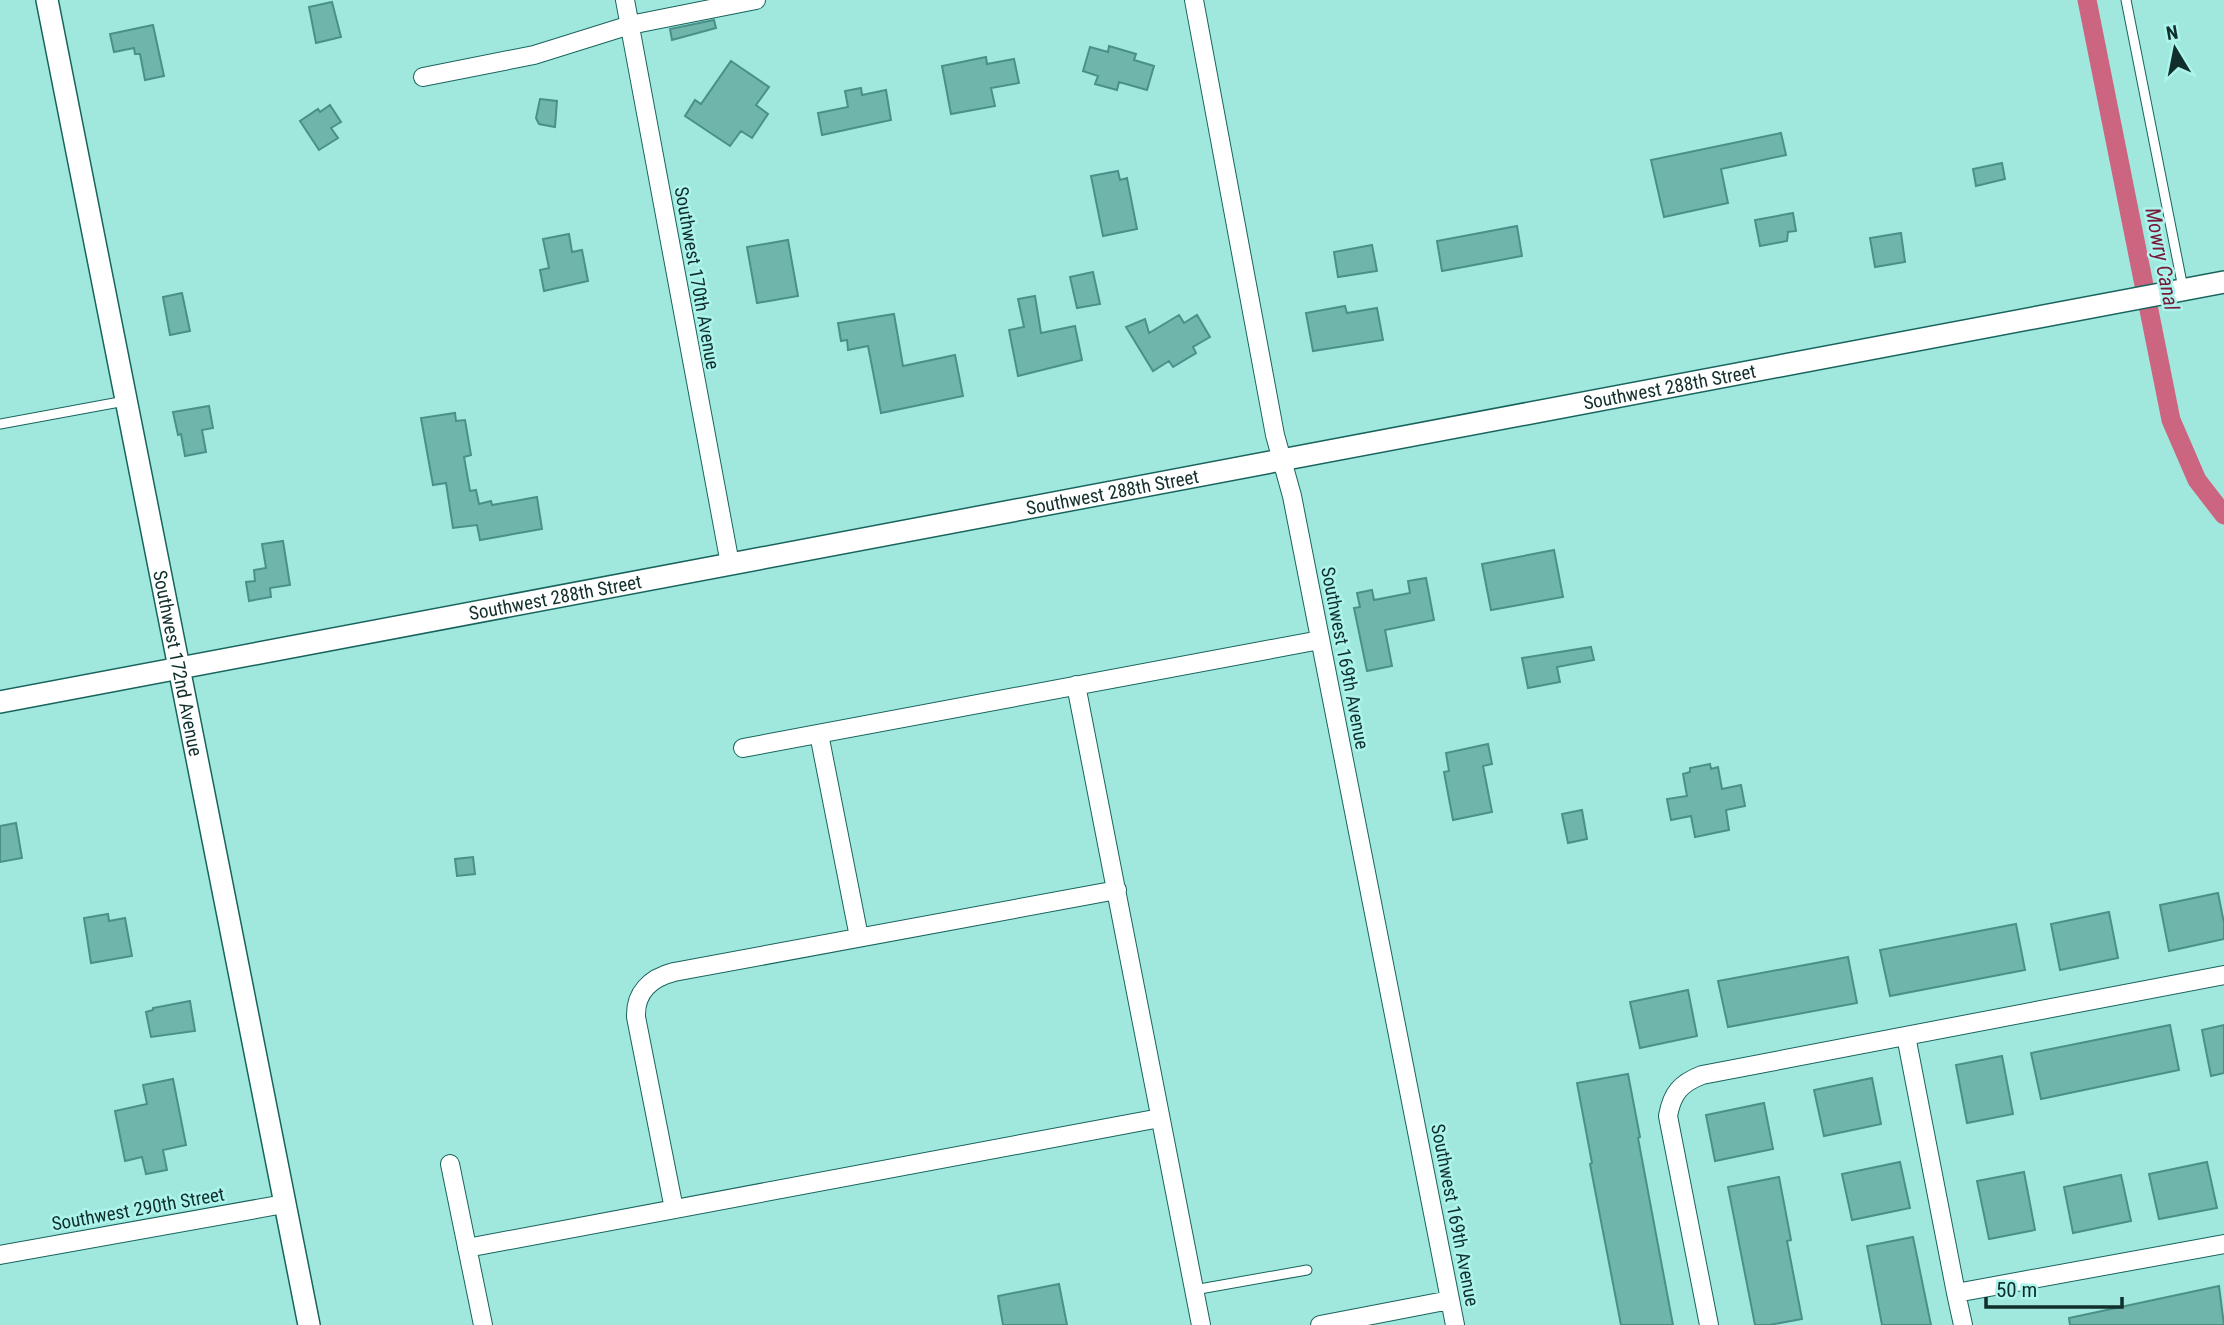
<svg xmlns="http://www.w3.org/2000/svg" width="2224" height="1325" font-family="'Roboto Condensed',sans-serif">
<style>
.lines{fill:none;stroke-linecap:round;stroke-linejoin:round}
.canal{stroke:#cc657f;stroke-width:19}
.building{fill:#6fb5ac;stroke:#4a9088;stroke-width:2}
.service-casing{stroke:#18645d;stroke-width:11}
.minor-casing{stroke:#18645d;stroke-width:20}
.tertiary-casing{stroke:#18645d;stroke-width:24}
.service{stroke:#fff;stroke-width:9}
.minor{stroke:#fff;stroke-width:18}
.tertiary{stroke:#fff;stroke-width:21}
.labels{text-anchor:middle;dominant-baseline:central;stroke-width:5;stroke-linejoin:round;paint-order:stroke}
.street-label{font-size:19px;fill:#102e2b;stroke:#adf5ec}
.water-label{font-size:21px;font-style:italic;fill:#771939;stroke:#adf5ec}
</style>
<rect width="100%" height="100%" fill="#a0e8de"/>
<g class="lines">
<!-- canal -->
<path class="canal" d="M 2087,0 L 2171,420 L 2197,480 L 2224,515"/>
</g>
<!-- building -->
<path class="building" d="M 332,2 L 341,37 L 316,43 L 309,7 Z
M 714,20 L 716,28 L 672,40 L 670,29 Z
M 153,25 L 164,76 L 145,80 L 140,54 L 135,54 L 134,48 L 114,52 L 110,34 Z
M 1109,46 L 1136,54 L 1134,60 L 1154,66 L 1147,90 L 1119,82 L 1117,90 L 1095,84 L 1098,76 L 1083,71 L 1090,47 L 1108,52 Z
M 986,57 L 987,64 L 1014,59 L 1019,83 L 991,88 L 995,106 L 951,114 L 942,66 Z
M 731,61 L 769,87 L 756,105 L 768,114 L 752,138 L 741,131 L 730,146 L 685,116 L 695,100 L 701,104 Z
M 861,88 L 862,95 L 886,90 L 891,120 L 822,135 L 818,113 L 848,107 L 845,91 Z
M 540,99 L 557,101 L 555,127 L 539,124 L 536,118 Z
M 330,105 L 341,122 L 331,128 L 338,138 L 319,150 L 300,121 L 318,109 L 320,112 Z
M 1781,133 L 1786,155 L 1721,169 L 1728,203 L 1664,217 L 1651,160 Z
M 2002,163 L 2005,179 L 1976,186 L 1973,169 Z
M 1118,171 L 1120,180 L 1127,178 L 1137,229 L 1103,236 L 1091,176 Z
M 1793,213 L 1796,231 L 1788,232 L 1787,241 L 1760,246 L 1755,220 Z
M 1517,226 L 1522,256 L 1442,271 L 1437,241 Z
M 1901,233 L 1905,262 L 1875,267 L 1870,238 Z
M 569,234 L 572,252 L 582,250 L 588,281 L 544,291 L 540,270 L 549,268 L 543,239 Z
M 788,240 L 798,296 L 757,303 L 747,247 Z
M 1372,245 L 1377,271 L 1338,277 L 1334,252 Z
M 1093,272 L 1100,304 L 1077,308 L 1070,277 Z
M 182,293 L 190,331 L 170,335 L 163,297 Z
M 1035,296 L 1041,333 L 1075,326 L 1082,360 L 1018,376 L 1009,330 L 1024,327 L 1018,299 Z
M 1345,306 L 1347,313 L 1377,308 L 1383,340 L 1313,351 L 1306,313 Z
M 894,314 L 903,366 L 955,355 L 963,396 L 881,413 L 868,346 L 848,350 L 847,340 L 841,341 L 838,323 Z
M 1179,315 L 1184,323 L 1197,315 L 1210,337 L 1193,347 L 1196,353 L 1173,367 L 1169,361 L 1153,371 L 1126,327 L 1145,319 L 1149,333 Z
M 209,406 L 213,428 L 202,430 L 206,452 L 185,456 L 181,434 L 178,435 L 173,412 Z
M 455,413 L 456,421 L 465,420 L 471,455 L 464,457 L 470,491 L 476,490 L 479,504 L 491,501 L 492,505 L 537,497 L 542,529 L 480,540 L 477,525 L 453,528 L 446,483 L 433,485 L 421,418 Z
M 283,541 L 290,585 L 270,588 L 271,597 L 249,601 L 246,582 L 255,581 L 254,570 L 266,568 L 262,544 Z
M 1554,550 L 1563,597 L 1491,610 L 1482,564 Z
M 1426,578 L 1434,620 L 1385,630 L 1392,666 L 1367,671 L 1354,608 L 1360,607 L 1357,593 L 1372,590 L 1374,600 L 1410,593 L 1408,581 Z
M 1591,647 L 1594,660 L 1557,667 L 1560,682 L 1528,688 L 1522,658 Z
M 1488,744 L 1492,764 L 1483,766 L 1492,812 L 1453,820 L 1444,772 L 1449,771 L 1446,753 Z
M 1710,764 L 1711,769 L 1718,767 L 1722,789 L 1741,785 L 1745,806 L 1726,810 L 1729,830 L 1695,837 L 1691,816 L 1671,820 L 1667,799 L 1687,796 L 1683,774 L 1690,772 L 1690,768 Z
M 1582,810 L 1587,839 L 1568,843 L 1562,814 Z
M 16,823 L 22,858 L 0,862 L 0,826 Z
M 473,857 L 475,874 L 457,876 L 455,859 Z
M 2218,893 L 2224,923 L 2224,939 L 2169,951 L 2160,905 Z
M 2109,912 L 2118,958 L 2060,970 L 2051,924 Z
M 108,914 L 109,921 L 125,918 L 132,956 L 91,963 L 84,918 Z
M 2016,924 L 2025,970 L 1890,996 L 1880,950 Z
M 1848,957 L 1857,1003 L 1728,1027 L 1718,981 Z
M 1688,990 L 1697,1036 L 1640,1048 L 1630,1002 Z
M 190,1001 L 195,1031 L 151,1037 L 146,1012 L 153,1010 L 153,1008 Z
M 2170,1025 L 2179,1070 L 2041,1099 L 2031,1053 Z
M 2224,1025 L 2224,1073 L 2211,1076 L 2202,1030 Z
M 2002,1056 L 2013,1114 L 1967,1123 L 1956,1065 Z
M 1628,1074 L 1640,1137 L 1638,1138 L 1673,1325 L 1621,1325 L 1590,1164 L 1592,1163 L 1577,1083 Z
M 1872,1078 L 1881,1124 L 1824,1136 L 1814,1090 Z
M 173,1079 L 186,1145 L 163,1150 L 167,1170 L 146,1174 L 142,1157 L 125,1161 L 115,1111 L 147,1104 L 143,1085 Z
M 1764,1103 L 1773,1149 L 1715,1161 L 1706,1115 Z
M 1900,1162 L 1910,1208 L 1852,1220 L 1842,1174 Z
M 2207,1162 L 2217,1208 L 2159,1219 L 2149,1174 Z
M 2024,1172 L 2035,1230 L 1989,1239 L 1977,1181 Z
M 2121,1175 L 2131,1221 L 2073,1233 L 2064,1187 Z
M 1779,1177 L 1791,1240 L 1787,1241 L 1802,1319 L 1769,1325 L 1755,1325 L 1728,1187 Z
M 1913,1237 L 1931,1325 L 1882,1325 L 1867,1246 Z
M 1059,1284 L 1067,1325 L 1003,1325 L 998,1296 Z
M 2219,1286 L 2224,1325 L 2070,1325 L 2069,1318 Z"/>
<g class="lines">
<!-- service casing -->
<g class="service-casing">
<path id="service" d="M 2126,0 L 2183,288
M 0,424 L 125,401
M 1194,1290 L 1307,1270"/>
</g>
<!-- minor casing -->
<g class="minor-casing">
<path id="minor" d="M 625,0 L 730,564
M 1194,0 L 1275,435 L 1292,496 L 1455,1325
M 423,77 L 534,55 L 630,25 L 756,0
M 1076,685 L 1201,1325
M 819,734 L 859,937
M 743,748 L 1320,640
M 1906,1036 L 1956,1293 L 2224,1244
M 450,1164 L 483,1325
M 674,1209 L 636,1017 C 635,993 650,978 674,972 L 1117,890
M 467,1248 L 1160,1118
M 0,1255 L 284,1204
M 1956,1293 L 1963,1325
M 1320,1325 L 1450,1300
M 1709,1325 L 1668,1116 C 1672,1093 1681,1083 1702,1075 L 2224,975"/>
</g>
<!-- tertiary casing -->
<g class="tertiary-casing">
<g id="tertiary">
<path id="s1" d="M 47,0 L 309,1325"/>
<path id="s2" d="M 0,702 L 2224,282"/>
</g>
</g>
<!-- service -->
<use href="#service" class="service"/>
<!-- minor -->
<use href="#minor" class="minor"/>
<!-- tertiary -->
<use href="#tertiary" class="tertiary"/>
</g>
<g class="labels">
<!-- street labels -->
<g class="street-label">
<text transform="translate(697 278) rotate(80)">Southwest 170th Avenue</text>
<text stroke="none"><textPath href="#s2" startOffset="1699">Southwest 288th Street</textPath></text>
<text stroke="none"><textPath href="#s2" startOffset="1132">Southwest 288th Street</textPath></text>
<text stroke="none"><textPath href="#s2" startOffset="565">Southwest 288th Street</textPath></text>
<text transform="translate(1345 658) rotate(79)">Southwest 169th Avenue</text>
<text stroke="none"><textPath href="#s1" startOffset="676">Southwest 172nd Avenue</textPath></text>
<text transform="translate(138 1209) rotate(-10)">Southwest 290th Street</text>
<text transform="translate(1455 1215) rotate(79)">Southwest 169th Avenue</text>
</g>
<!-- water labels -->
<g class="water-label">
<text transform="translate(2162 259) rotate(79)">Mowry Canal</text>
</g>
</g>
<!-- north arrow -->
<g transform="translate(2175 49) rotate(350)" stroke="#adf5ec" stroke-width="5" paint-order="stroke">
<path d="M0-5L12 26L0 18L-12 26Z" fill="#102e2b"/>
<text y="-10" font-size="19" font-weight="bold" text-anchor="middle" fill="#102e2b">N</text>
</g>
<!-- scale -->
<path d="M1986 1297v10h136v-10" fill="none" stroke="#102e2b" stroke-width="3.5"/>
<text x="1996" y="1297" font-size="21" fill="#102e2b" stroke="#adf5ec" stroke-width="5" paint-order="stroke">50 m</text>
</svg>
